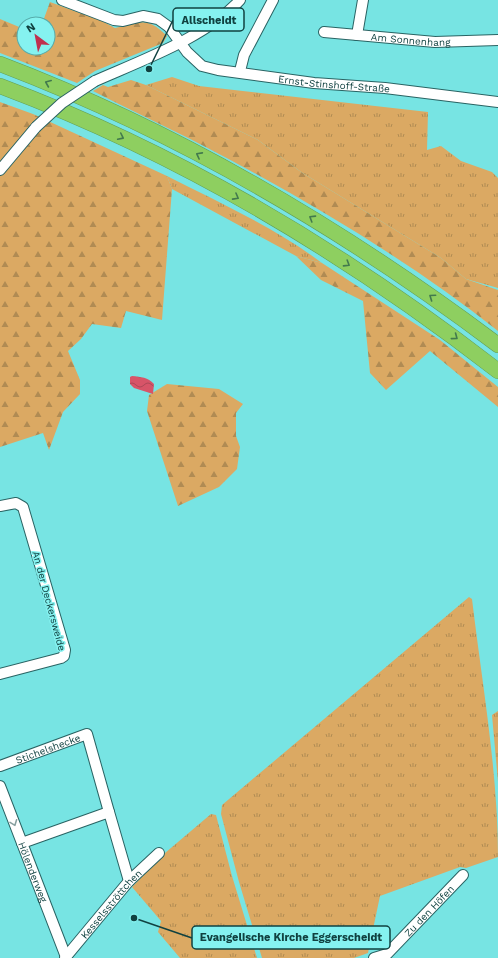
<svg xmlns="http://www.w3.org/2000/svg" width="498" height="958" font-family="'Work Sans',sans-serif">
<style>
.grass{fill:url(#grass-tufts)}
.forest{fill:url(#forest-firs)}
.water{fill:url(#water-waves)}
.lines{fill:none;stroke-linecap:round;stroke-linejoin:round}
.minor-casing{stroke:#296363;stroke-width:12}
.highway-casing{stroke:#629d55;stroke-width:16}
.minor{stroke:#fff;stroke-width:10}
.highway{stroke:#8ecf60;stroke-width:15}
.minor-bridge-casing{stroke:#296363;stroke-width:12;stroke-linecap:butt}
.minor-bridge{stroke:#fff;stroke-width:10}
.oneway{stroke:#427a4d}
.oneway2{stroke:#88a0a0}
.labels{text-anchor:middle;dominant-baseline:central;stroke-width:3;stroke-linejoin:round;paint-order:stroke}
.street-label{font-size:10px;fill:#104140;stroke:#85f2f0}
.leader{fill:none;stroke:#104140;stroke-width:1.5}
.callout-dot{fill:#104140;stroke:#85f2f0;stroke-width:1.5}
.callout{fill:#85f2f0;stroke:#104140;stroke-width:1.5}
.callout-label{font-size:11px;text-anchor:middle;font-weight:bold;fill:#104140}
</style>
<defs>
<pattern id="grass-tufts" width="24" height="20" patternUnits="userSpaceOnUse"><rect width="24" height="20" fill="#dba963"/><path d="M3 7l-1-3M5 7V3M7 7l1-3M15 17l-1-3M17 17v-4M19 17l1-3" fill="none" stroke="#b08b53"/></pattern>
<pattern id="forest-firs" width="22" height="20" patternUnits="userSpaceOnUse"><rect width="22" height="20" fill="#dba963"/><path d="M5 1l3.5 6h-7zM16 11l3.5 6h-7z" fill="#b08b53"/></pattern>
<pattern id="water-waves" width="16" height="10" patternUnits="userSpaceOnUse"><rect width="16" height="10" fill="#d75468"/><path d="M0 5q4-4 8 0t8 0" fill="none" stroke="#ad4757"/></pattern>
</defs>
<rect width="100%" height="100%" fill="#77e4e3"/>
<!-- grass -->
<path class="grass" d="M 172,77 L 199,86 L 428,112 L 427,150 L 441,146 L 461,161 L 492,172 L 498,178 L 498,288 L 466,279 L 441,258 L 301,172 L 258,140 L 146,85 Z
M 167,176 C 220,203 274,227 322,263 L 296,256 L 172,189 Z
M 469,597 L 472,599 C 482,683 498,772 498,857 L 466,868 L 460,867 L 380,896 L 368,953 L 354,958 L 262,958 L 239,882 L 221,814 L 222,805 Z
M 498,711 L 498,782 L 492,715 Z
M 211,814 L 216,815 L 232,876 L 257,958 L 180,958 L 158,932 L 161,921 L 132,887 L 165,853 Z"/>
<!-- forest -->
<path class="forest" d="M 50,2 L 102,21 L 115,28 C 140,22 147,16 167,36 L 163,43 L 95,71 L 77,83 L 0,53 L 0,19 L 24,29 L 24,48 L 48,48 L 48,24 L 42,24 Z
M 131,80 L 146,85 L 258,140 L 301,172 L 441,258 L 466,279 L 498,290 L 498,331 C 420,269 334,217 247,169 C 197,141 144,117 93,91 L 103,85 L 108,87 Z
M 0,102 L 33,114 L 167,176 L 172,189 L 162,320 L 126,311 L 121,328 L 92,324 L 81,339 L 68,351 L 80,380 L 80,394 L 63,412 L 49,450 L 43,433 L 0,447 Z
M 296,256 L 322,263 L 440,340 L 498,387 L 498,407 L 430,351 L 386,390 L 370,373 L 363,301 L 321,280 Z
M 167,384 L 219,389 L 243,404 L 236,413 L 236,436 L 240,447 L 237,469 L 219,487 L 178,506 L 147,411 L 149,395 Z"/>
<!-- water -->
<path class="water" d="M 132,376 C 141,377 148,377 154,384 L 153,394 L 134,388 L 130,384 L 130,377 Z"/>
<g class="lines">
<!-- minor casing -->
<g class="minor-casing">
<g id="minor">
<path id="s1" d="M 62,0 L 114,20 L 123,21 L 143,16 L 158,19 L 169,27 L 187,52 L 202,66 L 218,70 L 314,83 L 385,88 L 498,102"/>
<path id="s2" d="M 324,32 L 435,42 L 498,40"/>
<path d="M 357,35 L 363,0"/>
<path d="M 240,71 L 244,55 L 273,0"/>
<path d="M 95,81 C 140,61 207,37 240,0"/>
<path d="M 0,170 L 36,127"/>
<path d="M 0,506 L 16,503 L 23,507 L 65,650 L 64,656 L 61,658 L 0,674"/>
<path id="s3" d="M 0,766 L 87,734 L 109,812"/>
<path id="s4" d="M 0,786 L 66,957"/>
<path d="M 22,843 L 109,812 L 129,881"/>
<path id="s5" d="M 65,958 L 129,881 L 159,853"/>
<path id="s6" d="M 374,958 L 387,954 L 463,875"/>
</g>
</g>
<!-- highway casing -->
<g class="highway-casing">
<path id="highway" d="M 0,64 C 179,132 345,230 498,345
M 0,86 C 179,153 347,254 498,371"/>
</g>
<!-- minor -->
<use href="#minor" class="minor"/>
<!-- highway -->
<use href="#highway" class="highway"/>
<!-- minor-bridge casing -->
<g class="minor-bridge-casing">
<path id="minor-bridge" d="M 36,127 L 62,103 L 95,81"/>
</g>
<!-- minor-bridge -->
<use href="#minor-bridge" class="minor-bridge"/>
</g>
<!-- one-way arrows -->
<defs><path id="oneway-chevron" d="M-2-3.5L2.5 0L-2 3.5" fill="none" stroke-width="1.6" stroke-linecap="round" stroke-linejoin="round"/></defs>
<g class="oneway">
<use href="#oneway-chevron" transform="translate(48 83) rotate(-157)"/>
<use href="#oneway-chevron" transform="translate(121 137) rotate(26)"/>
<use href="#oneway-chevron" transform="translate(199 155) rotate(-152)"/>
<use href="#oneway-chevron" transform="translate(236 197) rotate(29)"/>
<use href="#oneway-chevron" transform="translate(312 218) rotate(-148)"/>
<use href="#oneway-chevron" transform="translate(347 264) rotate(32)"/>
<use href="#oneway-chevron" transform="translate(432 297) rotate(-145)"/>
<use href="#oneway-chevron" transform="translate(455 337) rotate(37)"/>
</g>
<use class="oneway2" href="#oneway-chevron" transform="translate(14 823) rotate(69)"/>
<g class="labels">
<!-- street labels -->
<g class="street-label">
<text stroke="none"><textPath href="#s2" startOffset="87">Am Sonnenhang</textPath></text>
<text stroke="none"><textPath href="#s1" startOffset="299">Ernst-Stinshoff-Straße</textPath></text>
<text transform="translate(49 601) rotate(75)">An der Deckersweide</text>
<text stroke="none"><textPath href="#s3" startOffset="51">Stichelshecke</textPath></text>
<text stroke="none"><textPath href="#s4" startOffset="92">Hölenderweg</textPath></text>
<text stroke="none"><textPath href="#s5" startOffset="71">Kesselsströttchen</textPath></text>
<text stroke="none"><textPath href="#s6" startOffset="74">Zu den Höfen</textPath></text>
</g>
</g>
<!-- callouts -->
<path class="leader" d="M149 69L173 20M134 918L192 938"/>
<g class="callout-dot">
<circle cx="149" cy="69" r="4"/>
<circle cx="134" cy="918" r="4"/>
</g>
<g class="callout">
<rect x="173" y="8" width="71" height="23" rx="4"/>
<rect x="192" y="926" width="198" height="23" rx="4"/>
</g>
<g class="callout-label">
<text x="209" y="24">Allscheidt</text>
<text x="291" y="941">Evangelische Kirche Eggerscheidt</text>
</g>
<!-- north arrow -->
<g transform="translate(36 36) rotate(328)"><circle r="19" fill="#85f2f0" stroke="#56abaa"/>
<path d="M0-3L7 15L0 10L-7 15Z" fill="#c0304e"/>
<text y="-6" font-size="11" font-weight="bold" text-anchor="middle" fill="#104140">N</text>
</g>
</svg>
